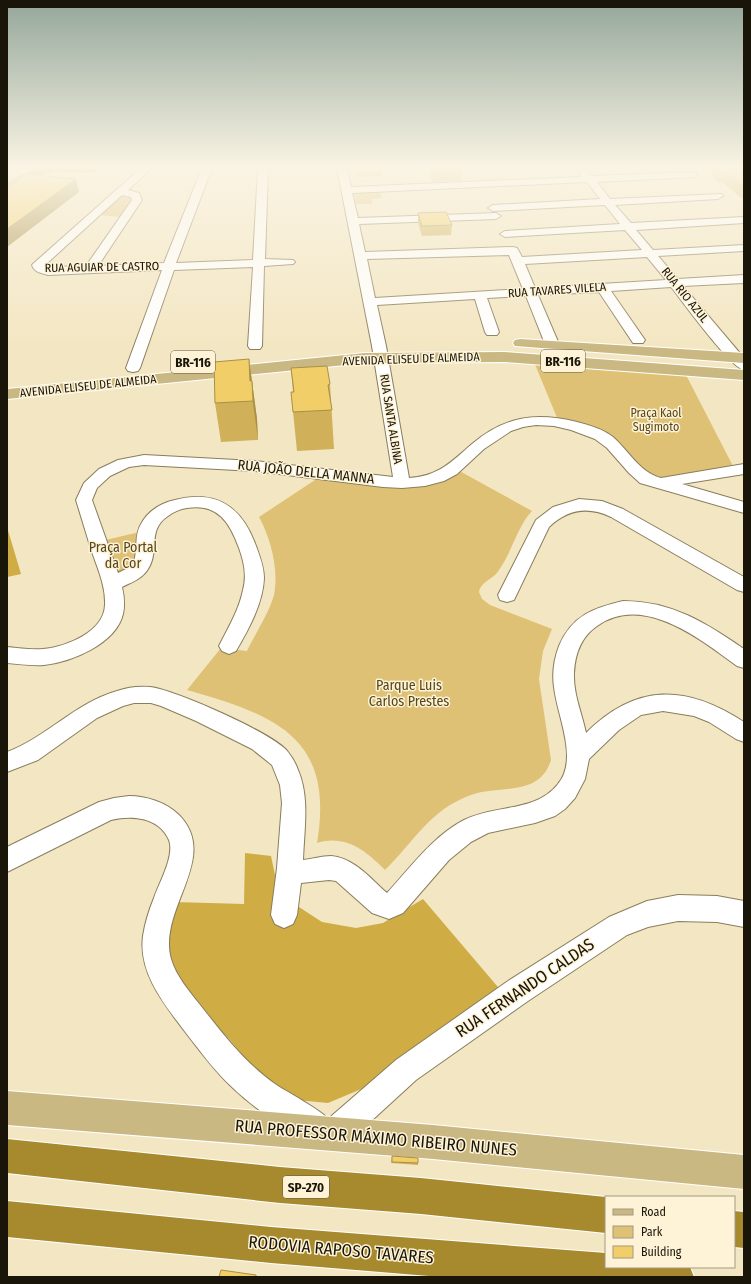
<svg xmlns="http://www.w3.org/2000/svg" width="751" height="1284" font-family="'Fira Sans Condensed',sans-serif">
<style>
.green{fill:#dec174}
.forest{fill:#cfac44}
.lines{fill:none;stroke-linecap:round;stroke-linejoin:round}
.minor-casing{stroke:#897d5c;stroke-width:2}
.major-casing{stroke:#fff;stroke-width:2}
.highway-casing{stroke:#fff;stroke-width:2}
.minor{fill:#fff;fill-rule:evenodd}
.major{fill:#cab882;fill-rule:evenodd}
.highway{fill:#a7892e;fill-rule:evenodd}
.wall{fill:#d0b159}
.shaded-wall{fill:#a99049}
.building{fill:#f2ce68;stroke:#a99049}
.labels{text-anchor:middle;dominant-baseline:central;stroke-width:3;stroke-linejoin:round;paint-order:stroke}
.far-street-label{font-size:12px;fill:#191508;stroke:#fef3d7}
.far-park-label{font-size:12px;fill:#55461b;stroke:#fef3d7}
.shield{fill:#fef3d7;stroke:#5e5846;stroke-width:1}
.shield-label{font-size:13px;font-weight:bold;fill:#191508}
.street-label{font-size:14px;fill:#191508;stroke:#fef3d7}
.park-label{font-size:14px;fill:#55461b;stroke:#fef3d7}
.near-street-label{font-size:17px;fill:#191508;stroke:#fef3d7}
</style>
<rect width="100%" height="100%" fill="#f3e6c2"/>
<!-- green -->
<path class="green" d="M 380,190 L 382,198 L 371,199 L 373,204 L 356,204 L 353,191 Z
M 124,194 L 130,196 L 131,200 L 120,217 L 101,215 Z
M 534,362 L 685,373 L 734,468 L 658,481 L 605,436 L 558,420 Z
M 454,468 L 532,511 C 517,527 512,552 499,570 C 494,579 481,581 479,592 L 482,599 L 490,605 L 552,629 L 543,651 L 539,679 L 551,760 C 539,798 500,784 471,795 C 429,810 414,842 385,870 C 366,851 346,834 317,843 C 335,737 275,715 187,690 L 221,648 L 247,651 C 255,634 269,613 274,595 C 279,570 271,539 259,517 L 324,474 L 406,482 Z
M 144,531 L 143,561 L 111,581 L 97,542 Z"/>
<!-- forest -->
<path class="forest" d="M 7,527 L 21,574 L 7,577 Z
M 245,853 L 271,856 L 279,894 L 322,922 L 356,928 L 383,923 L 423,899 L 503,993 L 366,1087 L 328,1103 L 297,1100 L 256,1072 L 230,1040 L 180,989 L 162,959 L 173,902 L 244,904 Z"/>
<g class="lines">
<!-- minor casing -->
<g class="minor-casing">
<path id="minor" d="M 141,168 L 152,168 L 128,190 L 139,193 L 142,200 L 98,266 L 164,263 L 202,168 L 212,168 L 176,263 L 253,260 L 258,168 L 268,168 L 265,259 L 293,260 L 295,262 L 293,264 L 264,266 L 262,346 L 260,349 L 250,349 L 248,346 L 253,267 L 174,270 L 140,368 L 138,371 L 133,372 L 128,371 L 126,368 L 162,270 L 48,275 C 41,273 34,272 32,265 L 34,263 ZM 122,195 L 131,197 L 132,200 L 86,266 L 49,267 L 44,266 Z
M 337,168 L 347,168 L 351,187 L 582,177 L 579,173 L 584,170 L 587,171 L 592,176 L 692,172 L 695,173 L 697,175 L 695,177 L 597,182 L 610,199 L 722,194 L 723,196 L 718,199 L 615,205 L 631,223 L 744,217 L 744,223 L 636,230 L 653,250 L 744,245 L 744,251 L 658,256 L 678,279 L 744,275 L 744,283 L 683,286 L 744,358 L 744,370 C 730,367 683,302 671,287 L 611,291 L 645,340 L 643,343 L 633,343 L 599,292 L 538,295 L 559,344 L 557,347 L 547,347 L 545,344 L 526,296 L 487,298 L 499,332 L 497,335 L 487,335 L 485,332 L 475,299 L 377,305 L 386,346 L 409,478 C 439,476 451,462 472,444 C 505,416 536,412 577,422 C 589,425 603,429 613,437 C 629,451 639,472 661,478 L 744,464 L 744,474 L 682,484 L 744,502 L 744,513 L 640,483 L 629,473 L 607,448 L 595,439 L 571,430 L 554,426 L 536,425 L 523,427 L 511,431 L 484,449 L 457,474 L 444,481 L 425,486 L 402,488 L 383,487 L 255,471 L 144,465 L 129,467 L 110,476 L 97,488 L 92,500 L 118,573 L 128,568 L 134,562 C 138,549 134,535 141,524 C 148,511 161,503 175,500 C 217,489 242,507 256,546 C 260,557 264,567 264,578 C 263,604 248,630 236,651 L 229,654 L 222,651 L 219,646 C 228,628 239,610 243,590 C 247,575 244,562 239,548 C 230,523 218,503 187,508 C 180,509 173,512 168,516 C 145,531 162,554 145,573 C 139,580 130,583 122,587 C 124,596 125,605 123,614 C 116,644 71,662 44,665 C 32,666 19,664 7,663 L 7,647 C 19,648 31,650 43,649 C 66,647 104,632 105,605 C 106,586 97,567 91,549 C 86,533 81,516 76,500 L 84,483 L 99,469 L 118,460 L 144,455 L 255,461 L 393,477 L 372,346 ZM 587,182 L 600,199 L 493,205 L 488,208 L 493,211 L 605,205 L 620,224 L 505,231 L 500,234 L 505,237 L 625,230 L 642,250 L 522,257 L 517,248 L 513,247 L 365,252 L 359,224 L 496,219 L 501,216 L 496,213 L 358,218 L 352,193 ZM 509,255 L 523,289 L 375,298 L 367,259 ZM 647,257 L 666,280 L 535,288 L 525,264 Z
M 579,499 L 602,501 L 623,509 L 744,577 L 744,592 L 737,590 L 611,517 C 588,506 568,509 549,527 L 514,600 L 507,602 L 500,600 L 498,595 L 536,520 L 553,507 Z
M 623,601 C 672,601 706,623 744,649 L 744,668 L 737,666 C 700,639 643,593 597,626 C 581,637 575,654 574,673 C 573,694 582,713 586,733 C 636,683 686,684 744,722 L 744,742 L 736,739 L 709,722 L 694,716 L 663,711 L 641,715 L 619,730 L 589,759 L 585,779 L 575,798 L 565,809 L 555,816 L 535,823 L 488,833 L 471,842 L 449,860 L 403,913 L 389,919 L 372,913 L 336,881 L 329,880 L 301,883 L 297,915 L 293,924 L 284,928 L 275,924 L 271,915 L 277,868 L 282,803 L 280,785 L 272,765 L 252,749 L 196,721 L 161,706 L 151,703 L 134,703 L 123,706 L 97,718 L 38,760 L 7,772 L 7,752 C 47,737 75,703 117,691 C 128,687 139,686 150,687 C 173,689 275,734 288,752 C 292,757 296,764 298,770 C 310,798 304,830 303,860 C 312,859 322,856 331,856 C 354,858 370,878 387,893 C 411,867 432,837 464,820 C 495,804 535,813 558,784 C 579,759 557,716 554,687 C 552,673 554,659 559,646 C 572,615 594,608 623,601 Z
M 129,796 C 146,796 166,802 179,815 C 221,858 157,909 171,959 C 176,976 189,991 200,1005 C 223,1034 244,1062 275,1084 C 285,1091 323,1111 328,1119 L 396,1060 L 508,981 L 609,917 L 647,901 L 678,895 L 717,896 L 744,901 L 744,927 L 717,922 L 678,921 L 648,927 L 627,935 L 528,1001 L 416,1080 L 345,1145 L 334,1149 L 323,1145 L 321,1141 L 316,1143 C 288,1132 255,1109 233,1088 C 215,1072 201,1052 186,1033 C 165,1005 138,973 143,936 C 145,923 149,910 154,898 C 159,883 175,856 169,840 C 159,817 132,815 111,820 L 7,872 L 7,847 L 99,802 L 114,798 Z"/>
</g>
<!-- major casing -->
<g class="major-casing">
<path id="major" d="M 35,168 L 47,169 L 46,171 L 7,188 L 7,181 Z
M 520,339 L 744,353 L 744,363 L 515,346 L 513,343 L 515,340 Z
M 505,352 L 744,370 L 744,380 L 505,362 L 365,363 L 7,399 L 7,389 L 365,353 Z
M 7,1091 L 433,1125 L 744,1155 L 744,1189 L 433,1159 L 7,1125 Z"/>
</g>
<!-- highway casing -->
<g class="highway-casing">
<path id="highway" d="M 44,168 L 107,168 L 106,170 L 89,173 L 55,172 L 32,177 L 27,174 L 28,172 Z
M 7,1139 L 280,1167 L 421,1178 L 606,1197 L 606,1233 L 421,1214 L 280,1203 L 7,1173 Z
M 7,1201 L 271,1227 L 606,1253 L 606,1267 L 690,1267 L 694,1277 L 441,1277 L 271,1263 L 7,1237 Z
M 734,1211 L 744,1212 L 744,1248 L 734,1247 Z"/>
</g>
<!-- minor -->
<use href="#minor" class="minor"/>
<!-- major -->
<use href="#major" class="major"/>
<!-- highway -->
<use href="#highway" class="highway"/>
</g>
<!-- wall -->
<path class="wall" d="M 306,168 L 314,168 L 314,173 Z
M 357,168 L 380,168 L 382,173 L 382,176 L 358,177 Z
M 428,168 L 460,168 L 462,171 L 461,181 L 432,182 Z
M 709,168 L 744,168 L 744,200 L 723,183 L 717,183 Z
M 418,213 L 452,225 L 451,235 L 422,236 L 418,223 Z
M 249,359 L 257,419 L 258,440 L 221,442 L 215,403 Z
M 291,368 L 330,384 L 334,449 L 297,451 L 291,392 L 293,392 Z
M 392,1156 L 418,1163 L 418,1165 L 391,1163 Z"/>
<!-- shaded-wall -->
<path class="shaded-wall" d="M 76,179 L 79,192 L 7,247 L 7,229 Z
M 249,359 L 257,419 L 258,440 L 250,381 Z"/>
<!-- building -->
<path class="building" d="M 357,168 L 380,168 L 382,173 L 358,174 Z
M 431,168 L 460,168 L 462,171 L 433,172 Z
M 717,168 L 744,168 L 744,187 L 726,172 L 720,173 Z
M 26,174 L 76,179 L 7,229 L 7,188 Z
M 446,212 L 452,225 L 422,226 L 418,213 Z
M 249,359 L 250,381 L 252,381 L 253,401 L 215,403 L 214,362 Z
M 327,366 L 330,384 L 328,385 L 332,410 L 293,412 L 291,392 L 294,392 L 291,368 Z
M 392,1156 L 418,1158 L 418,1163 L 392,1162 Z
M 221,1270 L 256,1275 L 256,1277 L 219,1277 Z"/>
<!-- sky -->
<linearGradient id="sky" x2="0" y2="1"><stop stop-color="#94a79a"/><stop offset="0.48" stop-color="#faf4e4"/><stop offset="1" stop-color="#faf4e4" stop-opacity="0"/></linearGradient>
<rect width="751" height="348" fill="url(#sky)"/>
<g class="labels">
<!-- far-street labels -->
<g class="far-street-label">
<text transform="translate(102 267) rotate(-1)">RUA AGUIAR DE CASTRO</text>
<text transform="translate(557 290) rotate(-4)">RUA TAVARES VILELA</text>
<text transform="translate(685 295) rotate(51)">RUA RIO AZUL</text>
<text transform="translate(411 359) rotate(-2)">AVENIDA ELISEU DE ALMEIDA</text>
<text transform="translate(88 386) rotate(-6)">AVENIDA ELISEU DE ALMEIDA</text>
<text transform="translate(391 419) rotate(81)">RUA SANTA ALBINA</text>
</g>
<!-- far-park labels -->
<g class="far-park-label">
<text x="656" y="413">Praça Kaol<tspan x="656" dy="14">Sugimoto</tspan></text>
</g>
<!-- shield labels -->
<g class="shield">
<rect x="541" y="350" width="44" height="22" rx="3"/>
<rect x="171" y="351" width="44" height="22" rx="3"/>
<rect x="283" y="1176" width="46" height="22" rx="3"/>
</g>
<g class="shield-label">
<text x="563" y="361">BR-116</text>
<text x="193" y="362">BR-116</text>
<text x="306" y="1187">SP-270</text>
</g>
<!-- street labels -->
<g class="street-label">
<text transform="translate(306 472) rotate(6)">RUA JOÃO DELLA MANNA</text>
</g>
<!-- park labels -->
<g class="park-label">
<text x="123" y="547">Praça Portal<tspan x="123" dy="16">da Cor</tspan></text>
<text x="409" y="685">Parque Luis<tspan x="409" dy="16">Carlos Prestes</tspan></text>
</g>
<!-- near-street labels -->
<g class="near-street-label">
<text transform="translate(525 988) rotate(-34)">RUA FERNANDO CALDAS</text>
<text transform="translate(376 1138) rotate(5)">RUA PROFESSOR MÁXIMO RIBEIRO NUNES</text>
<text transform="translate(341 1250) rotate(5)">RODOVIA RAPOSO TAVARES</text>
</g>
</g>
<!-- border -->
<rect width="751" height="1284" fill="none" stroke="#191508" stroke-width="16"/>
<!-- legend -->
<rect x="605" y="1196" width="130" height="72" fill="#fef3d7" stroke="#a29a84"/>
<rect x="613" y="1209" width="20" height="6" fill="#cab882" stroke="#a29a84"/>
<text x="641" y="1216" font-size="12" fill="#191508">Road</text>
<rect x="613" y="1226" width="20" height="12" fill="#dec174" stroke="#a29a84"/>
<text x="641" y="1236" font-size="12" fill="#191508">Park</text>
<rect x="613" y="1246" width="20" height="12" fill="#f2ce68" stroke="#a29a84"/>
<text x="641" y="1256" font-size="12" fill="#191508">Building</text>
</svg>
